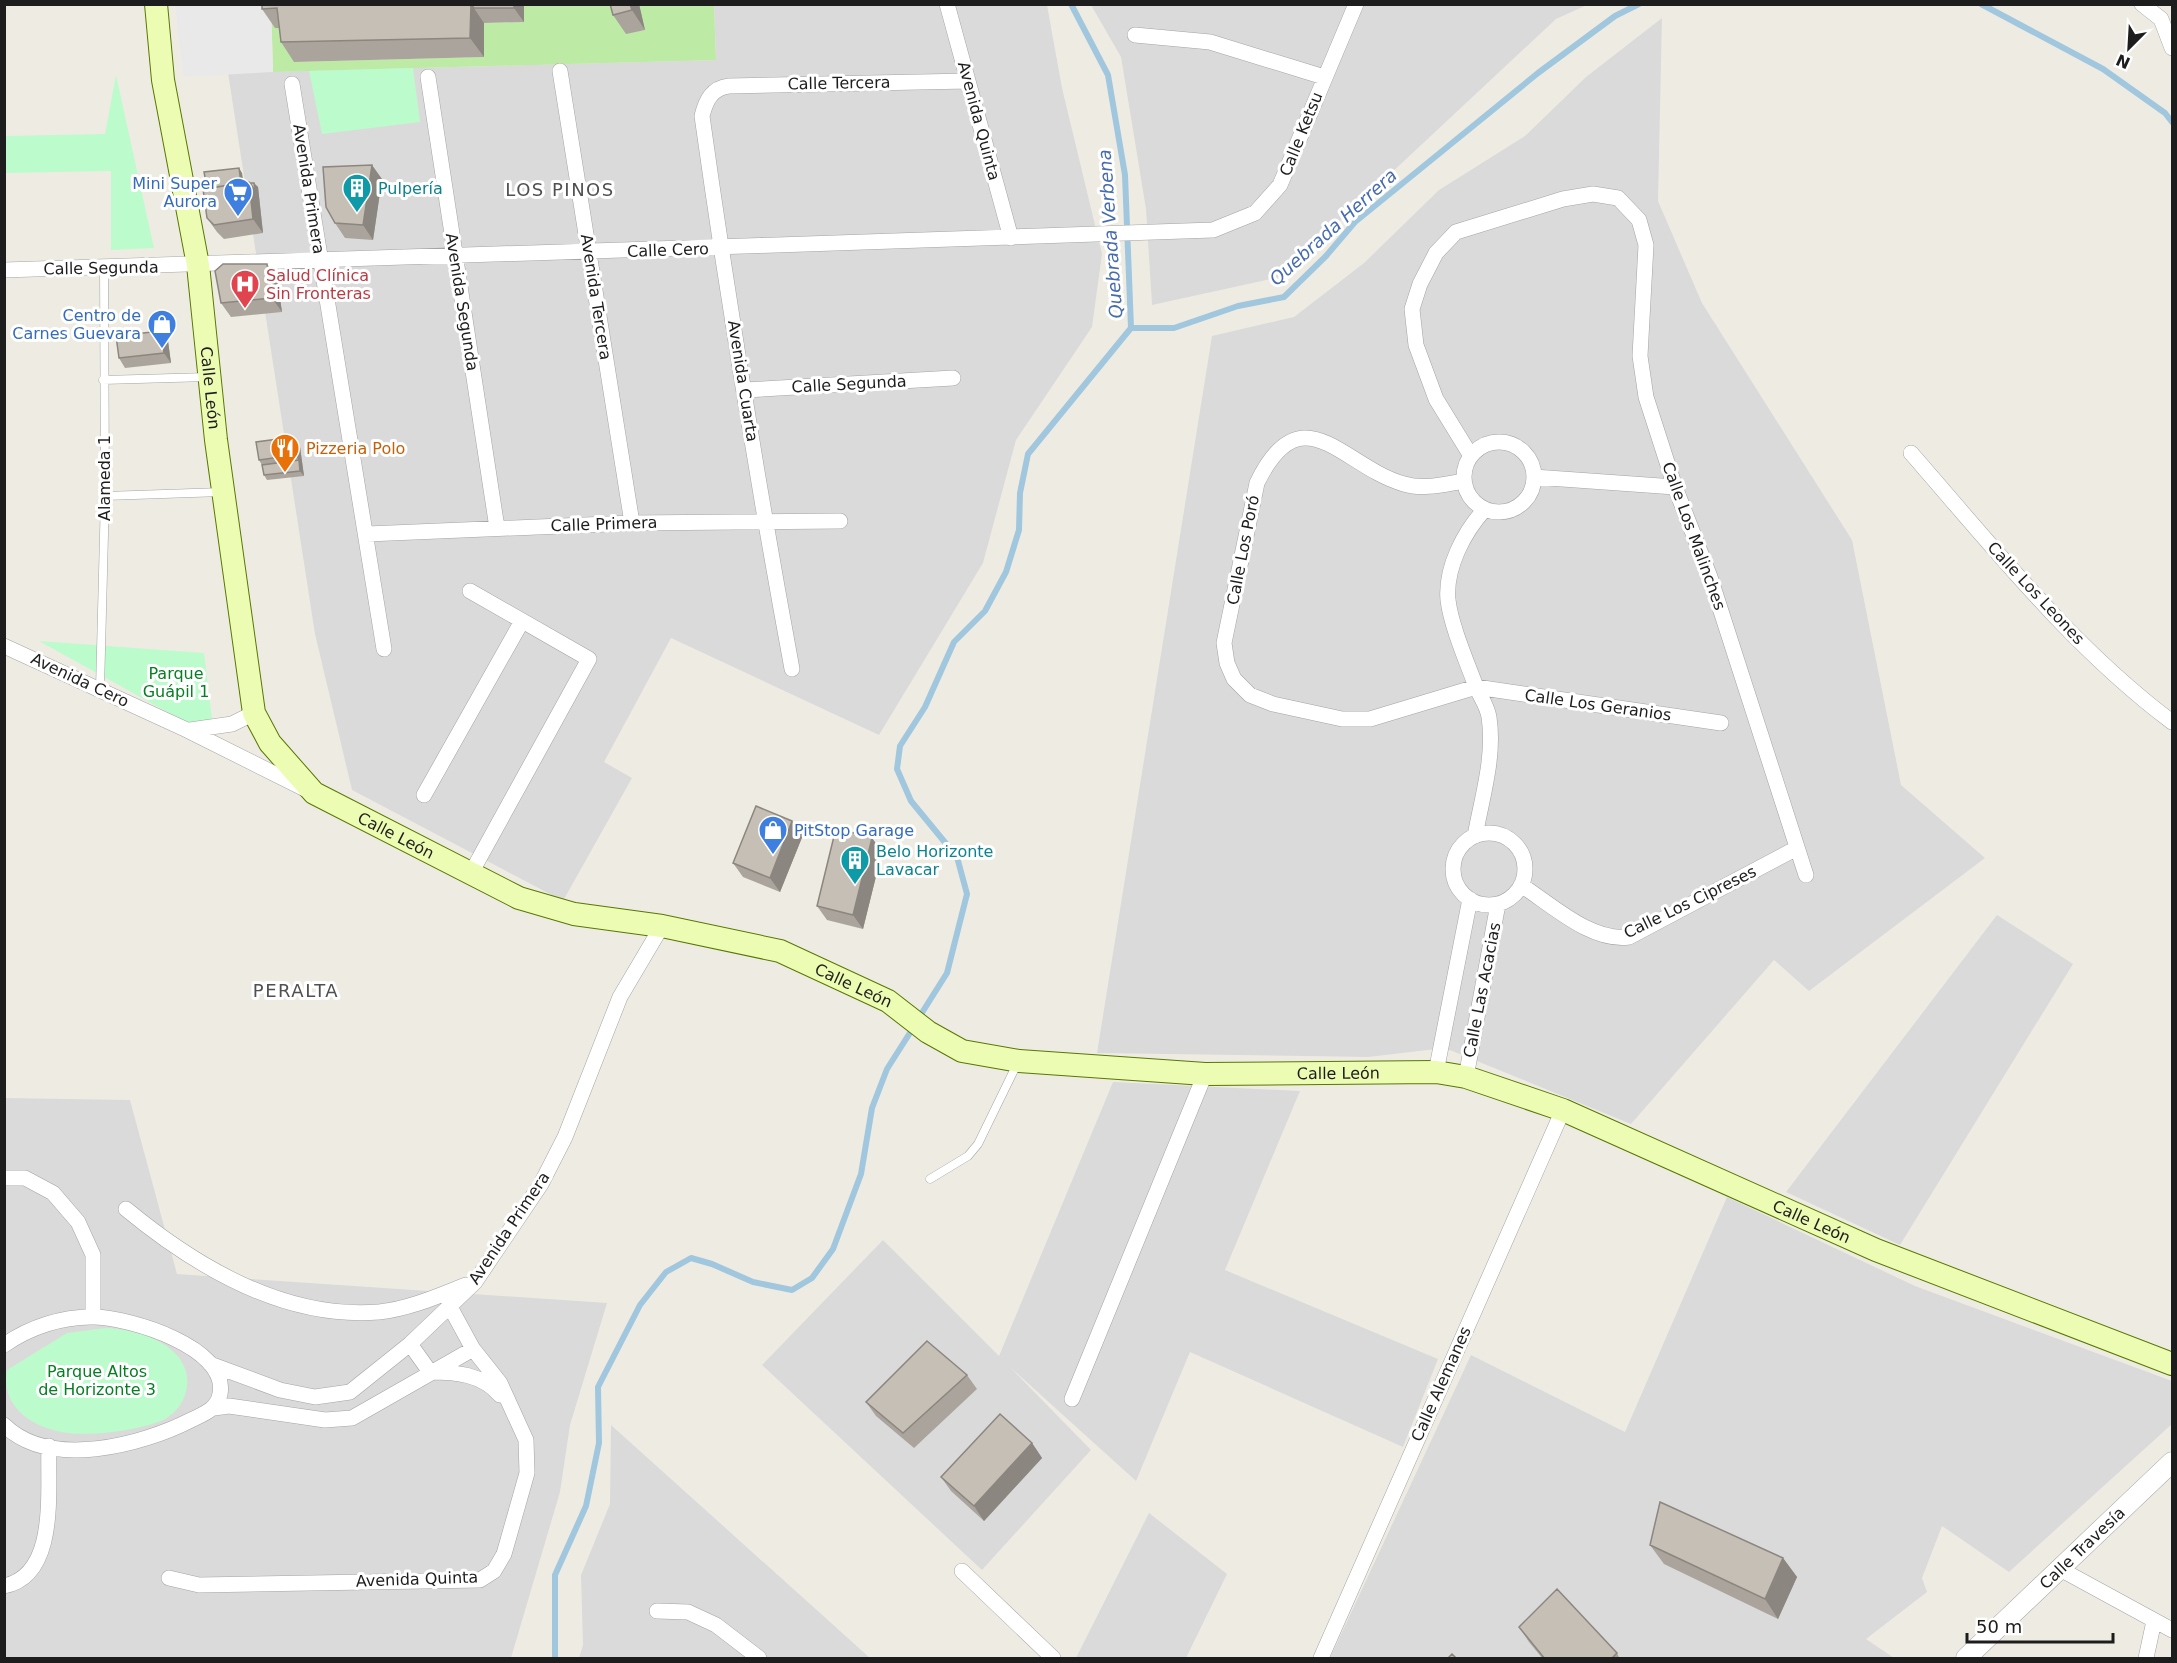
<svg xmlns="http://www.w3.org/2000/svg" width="2177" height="1663" font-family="'DejaVu Sans',sans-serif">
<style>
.residential{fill:#dbdada}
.grass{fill:#bdeba5}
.park{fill:#bcfbcb}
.parking{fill:#e9e9e9}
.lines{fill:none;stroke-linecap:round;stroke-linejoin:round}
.stream{stroke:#a0c7de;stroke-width:6}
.service-casing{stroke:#a4a4a4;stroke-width:9}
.minor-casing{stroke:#a4a4a4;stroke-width:16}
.tertiary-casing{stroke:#a4a4a4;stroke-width:21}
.secondary-casing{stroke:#587701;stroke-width:24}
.service{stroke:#fff;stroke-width:8}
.minor{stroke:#fff;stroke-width:15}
.tertiary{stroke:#fff;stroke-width:20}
.secondary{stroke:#edfcb3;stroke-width:22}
.wall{fill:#aaa49c}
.shaded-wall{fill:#8b867f}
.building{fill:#c6bfb5;stroke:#8b867f;stroke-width:1.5}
.labels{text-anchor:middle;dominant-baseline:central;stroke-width:6;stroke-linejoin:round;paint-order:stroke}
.street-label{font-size:16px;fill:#1d1d1d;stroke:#fff}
.shop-label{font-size:16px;fill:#366cbe;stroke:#fff;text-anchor:end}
.culture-label{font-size:16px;fill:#0d838f;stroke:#fff;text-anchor:start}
.health-label{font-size:16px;fill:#be3a42;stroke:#fff;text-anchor:start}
.food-label{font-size:16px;fill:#c56008;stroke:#fff;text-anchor:start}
.park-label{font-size:16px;fill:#077e23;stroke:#fff}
.neighbourhood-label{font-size:18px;letter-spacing:1.5px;fill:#505050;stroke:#fff}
.water-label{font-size:18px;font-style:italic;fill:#466baf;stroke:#fff}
</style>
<rect width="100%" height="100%" fill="#eeece2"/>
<!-- residential -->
<path class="residential" d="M 714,5 L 1047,5 L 1062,88 L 1102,254 L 1092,327 L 1016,440 L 983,563 L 879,735 L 671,638 L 604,762 L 632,778 L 563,901 L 352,790 L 315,634 L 228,73 L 716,60 Z
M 1091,5 L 1587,5 L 1556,19 L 1280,277 L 1152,305 L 1146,209 L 1121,57 Z
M 1662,18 L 1658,201 L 1702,303 L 1852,540 L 1901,785 L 1985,858 L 1809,991 L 1774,960 L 1631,1124 L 1445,1048 L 1368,1057 L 1097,1053 L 1212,336 L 1294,317 L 1364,263 L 1439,190 L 1525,136 L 1586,77 Z
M 1997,915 L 2073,964 L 1900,1245 L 1786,1192 Z
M 1113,1082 L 1300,1091 L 1225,1270 L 1438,1359 L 1403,1447 L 1190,1352 L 1136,1481 L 1011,1368 L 1091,1450 L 982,1570 L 762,1365 L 883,1240 L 999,1356 Z
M 5,1098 L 130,1100 L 177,1274 L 607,1303 L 570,1425 L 560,1492 L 511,1658 L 5,1658 Z
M 1727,1197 L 1915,1286 L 2172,1381 L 2172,1424 L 2009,1572 L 1942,1526 L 1922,1578 L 1927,1592 L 1866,1639 L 1894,1658 L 1330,1658 L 1471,1355 L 1625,1432 Z
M 611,1425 L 870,1658 L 579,1658 L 583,1645 L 581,1575 L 610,1504 Z
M 1149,1513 L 1227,1574 L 1186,1658 L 1076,1658 Z"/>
<!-- grass -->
<path class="grass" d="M 271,5 L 290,27 L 295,62 L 483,57 L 484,23 L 524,22 L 524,5 L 619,5 L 626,33 L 645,30 L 639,5 L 714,5 L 716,60 L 273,72 Z"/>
<!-- park -->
<path class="park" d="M 413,68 L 420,122 L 322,134 L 309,71 Z
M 116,75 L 154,248 L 111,250 L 111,171 L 5,173 L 5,136 L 105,134 Z
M 39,641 L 204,653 L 212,719 L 189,724 Z
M 106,1328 C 131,1329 165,1338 180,1359 C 196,1382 184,1413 158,1422 C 133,1431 88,1437 62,1432 C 31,1427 0,1405 7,1370 L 67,1333 Z"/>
<!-- parking -->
<path class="parking" d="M 175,5 L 271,5 L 273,72 L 183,77 Z"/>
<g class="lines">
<!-- stream -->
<path class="stream" d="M 1071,4 L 1108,75 L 1125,175 L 1131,328
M 1981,4 L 2103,69 L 2165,113 L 2172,122
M 918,1019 L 947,973 L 967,894 L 957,857 L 911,801 L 897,769 L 900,746 L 925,707 L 954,642 L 985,611 L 1006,572 L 1019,530 L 1020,493 L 1028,454 L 1131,328 L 1174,328 L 1238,306 L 1284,297 L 1326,256 L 1355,222 L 1538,73 L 1615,16 L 1639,4
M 555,1658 L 555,1575 L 586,1506 L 599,1443 L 598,1387 L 640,1305 L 666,1272 L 691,1258 L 712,1264 L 753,1282 L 792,1290 L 812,1278 L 833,1249 L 861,1174 L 872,1108 L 887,1069 L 913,1028"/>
<!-- service casing -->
<g class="service-casing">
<path id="service" d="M 103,380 L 208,377
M 105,496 L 222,492
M 100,689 L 105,496 L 104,267
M 930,1179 L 968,1156 L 978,1144 L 1018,1062"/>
</g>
<!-- minor casing -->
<g class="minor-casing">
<path id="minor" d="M 947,4 L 1011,238
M 2142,4 L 2161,19 L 2172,48
M 1135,35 L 1210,42 L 1324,77
M 560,71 L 632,523
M 428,77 L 497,528
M 292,84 L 384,649
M 4,270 C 407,259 810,243 1213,230 L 1255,213 L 1280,185 L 1356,4
M 745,390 L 953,378
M1464 477a35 35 0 1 1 70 0a35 35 0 1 1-70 0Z
M 1911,453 C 1993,547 2072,647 2172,722
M 1471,456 L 1436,399 L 1416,345 L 1412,309 L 1420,284 L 1436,253 L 1456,232 L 1563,199 L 1593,194 L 1618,198 L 1639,220 L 1646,245 L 1640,356 L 1646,397 L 1675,487 L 1710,577 L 1806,875
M 1534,477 L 1675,487
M 1464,481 C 1445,484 1424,490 1404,484 C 1343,467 1302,390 1257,483 L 1224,643 L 1227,663 L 1234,679 L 1250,695 L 1273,704 L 1342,719 L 1370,719 L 1476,687 L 1721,723
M 367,534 L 632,523 L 840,521
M 470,591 L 589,659 L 470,875
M 4,646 L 187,730 L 305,789
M 792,669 C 758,485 728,301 702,116 C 706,100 712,88 729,86 L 968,81
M 190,730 L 232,724 L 254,713
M 424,795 L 522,621
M1453 869a36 36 0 1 1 72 0a36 36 0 1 1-72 0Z
M 1475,836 C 1482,797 1495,757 1489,717 C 1487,705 1479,695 1475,684 C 1466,660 1451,625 1448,600 C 1445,568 1464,532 1485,509
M 1521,885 C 1552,905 1591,942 1629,937 L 1797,848
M 1436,1072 L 1470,899
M 1466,1077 L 1498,904
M 4,1178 L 25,1178 L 53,1193 L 78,1222 L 93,1255 L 93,1317
M 126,1209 C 195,1266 285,1320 379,1312 C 409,1309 438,1296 466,1285
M 410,1344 L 430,1372 C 456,1372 482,1374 500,1395
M 4,1345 C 30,1327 63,1316 95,1317 C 129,1318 229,1347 220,1394 C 217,1410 203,1414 191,1420 C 142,1445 50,1470 4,1425
M 210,1364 L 280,1390 L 315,1397 L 350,1392 L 410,1344 L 475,1282 L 541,1184 L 565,1137 L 620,997 L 662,926
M 1072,1399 L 1205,1074
M 214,1408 L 229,1406 L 325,1420 L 352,1418 L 473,1349
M 2060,1569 L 2172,1630
M 962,1571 L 1053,1658
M 169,1578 L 199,1585 L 480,1580 L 494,1571 L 504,1554 L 527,1473 L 526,1440 L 500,1383 L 473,1349 L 449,1305
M 4,1586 C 59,1575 47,1489 49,1446
M 657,1611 L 688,1612 L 716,1625 L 759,1658
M 1321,1658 L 1563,1110
M 2146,1658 L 2154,1621"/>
</g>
<!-- tertiary casing -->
<g class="tertiary-casing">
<g id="tertiary">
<path id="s1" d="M 1966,1658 L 2172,1462"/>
</g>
</g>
<!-- secondary casing -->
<g class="secondary-casing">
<g id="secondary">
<path id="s2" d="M 156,4 L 163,80 L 198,265 L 216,440 L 254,713 L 270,743 L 314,793 L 519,898 L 574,914 L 662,926 L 780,951 L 888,1001 L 928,1032 L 962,1051 L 1019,1061 L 1205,1074 L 1436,1072 L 1466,1077 L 1563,1110 L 1876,1250 L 2172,1364"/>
</g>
</g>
<!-- service -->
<use href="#service" class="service"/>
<!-- minor -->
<use href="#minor" class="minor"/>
<!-- tertiary -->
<use href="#tertiary" class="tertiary"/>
<!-- secondary -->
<use href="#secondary" class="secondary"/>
</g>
<!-- wall -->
<path class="wall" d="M 262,4 L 524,4 L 524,22 L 484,23 L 484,57 L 294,62 L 281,42 L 279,28 L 275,28 L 262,9 Z
M 610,4 L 639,4 L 645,30 L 626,34 L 613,15 Z
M 242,173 L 243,182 L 249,182 L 258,187 L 263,233 L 224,239 L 217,232 L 207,218 Z
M 382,179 L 373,240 L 345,238 L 335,223 Z
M 277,278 L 282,312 L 231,317 L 221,303 Z
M 168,341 L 171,363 L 125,368 L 119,358 Z
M 293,437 L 300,447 L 304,476 L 267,480 L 264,475 L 262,465 L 259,460 Z
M 803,835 L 780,892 L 743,877 L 733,863 Z
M 872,838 L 882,852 L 863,929 L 827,920 L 817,906 Z
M 967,1375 L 977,1389 L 914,1448 L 876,1416 L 866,1402 Z
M 1032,1443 L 1042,1458 L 984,1521 L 951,1491 L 941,1477 Z
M 1650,1545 L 1783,1558 L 1797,1577 L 1778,1619 L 1664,1564 Z
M 1519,1627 L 1617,1653 L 1620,1659 L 1543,1659 L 1529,1642 Z"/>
<!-- shaded-wall -->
<path class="shaded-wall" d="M 471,4 L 484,23 L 484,57 L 470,38 Z
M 514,4 L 524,4 L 524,22 L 514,8 Z
M 630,4 L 639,4 L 645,30 L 632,10 Z
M 372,165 L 382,179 L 373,240 L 363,225 Z
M 239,168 L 242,173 L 244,190 L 241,185 Z
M 249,182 L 255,191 L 254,183 L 258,187 L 263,233 L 253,219 Z
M 267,264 L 277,278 L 282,312 L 272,298 Z
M 161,331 L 168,341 L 171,363 L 164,353 Z
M 293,437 L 300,447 L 304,476 L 300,471 L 299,460 L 295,455 Z
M 792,821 L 803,835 L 780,892 L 770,878 Z
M 872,838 L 882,852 L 863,929 L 853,915 Z
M 1032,1443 L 1042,1458 L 984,1521 L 974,1506 Z
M 1783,1558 L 1797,1577 L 1778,1619 L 1765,1599 Z"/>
<!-- building -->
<path class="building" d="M 262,4 L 471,4 L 470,38 L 281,42 L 277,8 L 262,9 Z
M 471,4 L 514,4 L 514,8 L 474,8 Z
M 610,4 L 630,4 L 632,10 L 613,15 Z
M 372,165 L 363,225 L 335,223 L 326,207 L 323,167 Z
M 239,168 L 241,183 L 207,189 L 204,172 Z
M 249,182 L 253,219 L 214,225 L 207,218 L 203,189 Z
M 250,183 L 254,183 L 255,191 Z
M 223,264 L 267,264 L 272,298 L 221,303 L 215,271 Z
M 161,331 L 164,353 L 119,358 L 116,336 Z
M 293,437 L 295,455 L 259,460 L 256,442 Z
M 299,460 L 300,471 L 264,475 L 262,465 Z
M 756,806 L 792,821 L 770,878 L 733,863 Z
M 836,828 L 872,838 L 853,915 L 817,906 Z
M 927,1341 L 967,1375 L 903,1433 L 866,1402 Z
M 1000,1414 L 1032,1443 L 974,1506 L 941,1477 Z
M 1660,1502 L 1783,1558 L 1765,1599 L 1650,1545 Z
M 1557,1589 L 1617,1653 L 1611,1659 L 1545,1659 L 1519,1627 Z
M 1452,1654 L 1457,1659 L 1447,1659 Z"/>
<!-- icons -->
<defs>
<g id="building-pin" transform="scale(1.5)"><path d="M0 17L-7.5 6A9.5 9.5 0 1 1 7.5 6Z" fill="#0f9aa8" stroke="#fff"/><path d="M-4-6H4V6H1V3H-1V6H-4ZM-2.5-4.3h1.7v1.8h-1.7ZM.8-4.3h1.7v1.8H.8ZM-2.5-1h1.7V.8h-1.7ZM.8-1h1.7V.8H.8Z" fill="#fff"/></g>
<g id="supermarket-pin" transform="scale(1.5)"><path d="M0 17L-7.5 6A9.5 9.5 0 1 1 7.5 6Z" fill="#3f7fe0" stroke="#fff"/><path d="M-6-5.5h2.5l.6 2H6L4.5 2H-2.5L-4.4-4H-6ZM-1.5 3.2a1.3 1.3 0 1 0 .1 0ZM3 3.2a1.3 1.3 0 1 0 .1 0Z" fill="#fff"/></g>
<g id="hospital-pin" transform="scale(1.5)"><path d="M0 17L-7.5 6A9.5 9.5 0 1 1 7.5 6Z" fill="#e0444e" stroke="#fff"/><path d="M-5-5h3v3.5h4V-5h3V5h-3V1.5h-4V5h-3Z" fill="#fff"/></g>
<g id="shop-pin" transform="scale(1.5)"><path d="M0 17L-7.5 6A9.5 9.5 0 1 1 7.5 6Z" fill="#3f7fe0" stroke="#fff"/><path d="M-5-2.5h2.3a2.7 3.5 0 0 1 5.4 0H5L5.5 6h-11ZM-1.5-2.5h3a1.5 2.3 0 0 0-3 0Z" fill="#fff"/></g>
<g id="restaurant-pin" transform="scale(1.5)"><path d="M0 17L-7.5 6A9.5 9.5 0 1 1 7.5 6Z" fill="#e8710a" stroke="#fff"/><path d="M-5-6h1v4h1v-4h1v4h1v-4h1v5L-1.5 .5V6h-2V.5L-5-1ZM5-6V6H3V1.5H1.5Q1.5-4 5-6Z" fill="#fff"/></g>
</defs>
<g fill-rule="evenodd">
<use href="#building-pin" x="357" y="188"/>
<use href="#supermarket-pin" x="238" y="192"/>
<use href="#hospital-pin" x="245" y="284"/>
<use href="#shop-pin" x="162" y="324"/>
<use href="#restaurant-pin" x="285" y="448"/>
<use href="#shop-pin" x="773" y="830"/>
<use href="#building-pin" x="855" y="860"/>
</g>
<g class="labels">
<!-- street labels -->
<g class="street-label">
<text transform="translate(839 83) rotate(-1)">Calle Tercera</text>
<text transform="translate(979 121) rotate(75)">Avenida Quinta</text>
<text transform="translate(1301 134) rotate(-68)">Calle Ketsu</text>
<text transform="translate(309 189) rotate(81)">Avenida Primera</text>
<text transform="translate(668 250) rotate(-2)">Calle Cero</text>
<text transform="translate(101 268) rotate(-1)">Calle Segunda</text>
<text transform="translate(596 297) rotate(81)">Avenida Tercera</text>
<text transform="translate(462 302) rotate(81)">Avenida Segunda</text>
<text transform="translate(743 381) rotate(81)">Avenida Cuarta</text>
<text transform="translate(849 384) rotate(-3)">Calle Segunda</text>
<text stroke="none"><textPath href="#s2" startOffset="388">Calle León</textPath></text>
<text transform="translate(104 478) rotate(-90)">Alameda 1</text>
<text transform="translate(604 524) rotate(-2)">Calle Primera</text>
<text transform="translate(1694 536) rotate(70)">Calle Los Malinches</text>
<text transform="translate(1243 550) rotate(-79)">Calle Los Poró</text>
<text transform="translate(2036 593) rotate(47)">Calle Los Leones</text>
<text transform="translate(80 680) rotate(25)">Avenida Cero</text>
<text transform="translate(1598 705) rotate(8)">Calle Los Geranios</text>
<text stroke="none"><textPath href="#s2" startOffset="909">Calle León</textPath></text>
<text transform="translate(1690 902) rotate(-26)">Calle Los Cipreses</text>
<text stroke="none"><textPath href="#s2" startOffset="1395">Calle León</textPath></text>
<text transform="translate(1482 990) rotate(-79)">Calle Las Acacias</text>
<text stroke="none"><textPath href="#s2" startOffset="1900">Calle León</textPath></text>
<text stroke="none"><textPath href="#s2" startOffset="2403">Calle León</textPath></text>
<text transform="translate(509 1228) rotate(-56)">Avenida Primera</text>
<text transform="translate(1441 1384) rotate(-66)">Calle Alemanes</text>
<text stroke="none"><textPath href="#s1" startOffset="160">Calle Travesía</textPath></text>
<text transform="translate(417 1579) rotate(-2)">Avenida Quinta</text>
</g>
<!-- shop labels -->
<g class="shop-label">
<text x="217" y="183">Mini Super<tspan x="217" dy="18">Aurora</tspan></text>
<text x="141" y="315">Centro de<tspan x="141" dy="18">Carnes Guevara</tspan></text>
<text x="794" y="830" text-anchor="start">PitStop Garage</text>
</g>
<!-- culture labels -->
<g class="culture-label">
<text x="378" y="188">Pulpería</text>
<text x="876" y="851">Belo Horizonte<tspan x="876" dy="18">Lavacar</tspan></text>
</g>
<!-- health labels -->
<g class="health-label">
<text x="266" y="275">Salud Clínica<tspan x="266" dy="18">Sin Fronteras</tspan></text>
</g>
<!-- food labels -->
<g class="food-label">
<text x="306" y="448">Pizzeria Polo</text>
</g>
<!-- park labels -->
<g class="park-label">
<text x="176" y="673">Parque<tspan x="176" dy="18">Guápil 1</tspan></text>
<text x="97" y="1371">Parque Altos<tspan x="97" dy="18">de Horizonte 3</tspan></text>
</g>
<!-- neighbourhood labels -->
<g class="neighbourhood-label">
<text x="560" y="189">LOS PINOS</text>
<text x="296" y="990">PERALTA</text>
</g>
<!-- water labels -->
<g class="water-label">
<text transform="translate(1333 227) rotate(-42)">Quebrada Herrera</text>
<text transform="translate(1110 234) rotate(-94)">Quebrada Verbena</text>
</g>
</g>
<!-- border -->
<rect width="2177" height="1663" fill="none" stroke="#1d1d1d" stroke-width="12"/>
<!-- north arrow -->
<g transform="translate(2129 48) rotate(204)" stroke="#ffffff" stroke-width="4.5" paint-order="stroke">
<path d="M0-4.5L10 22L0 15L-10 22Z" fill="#1d1d1d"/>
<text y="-9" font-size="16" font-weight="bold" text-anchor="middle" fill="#1d1d1d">N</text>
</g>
<!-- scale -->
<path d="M1967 1633v9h146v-9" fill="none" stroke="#1d1d1d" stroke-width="3"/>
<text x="1976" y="1633" font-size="18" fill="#1d1d1d" stroke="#ffffff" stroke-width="4.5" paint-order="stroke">50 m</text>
</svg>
